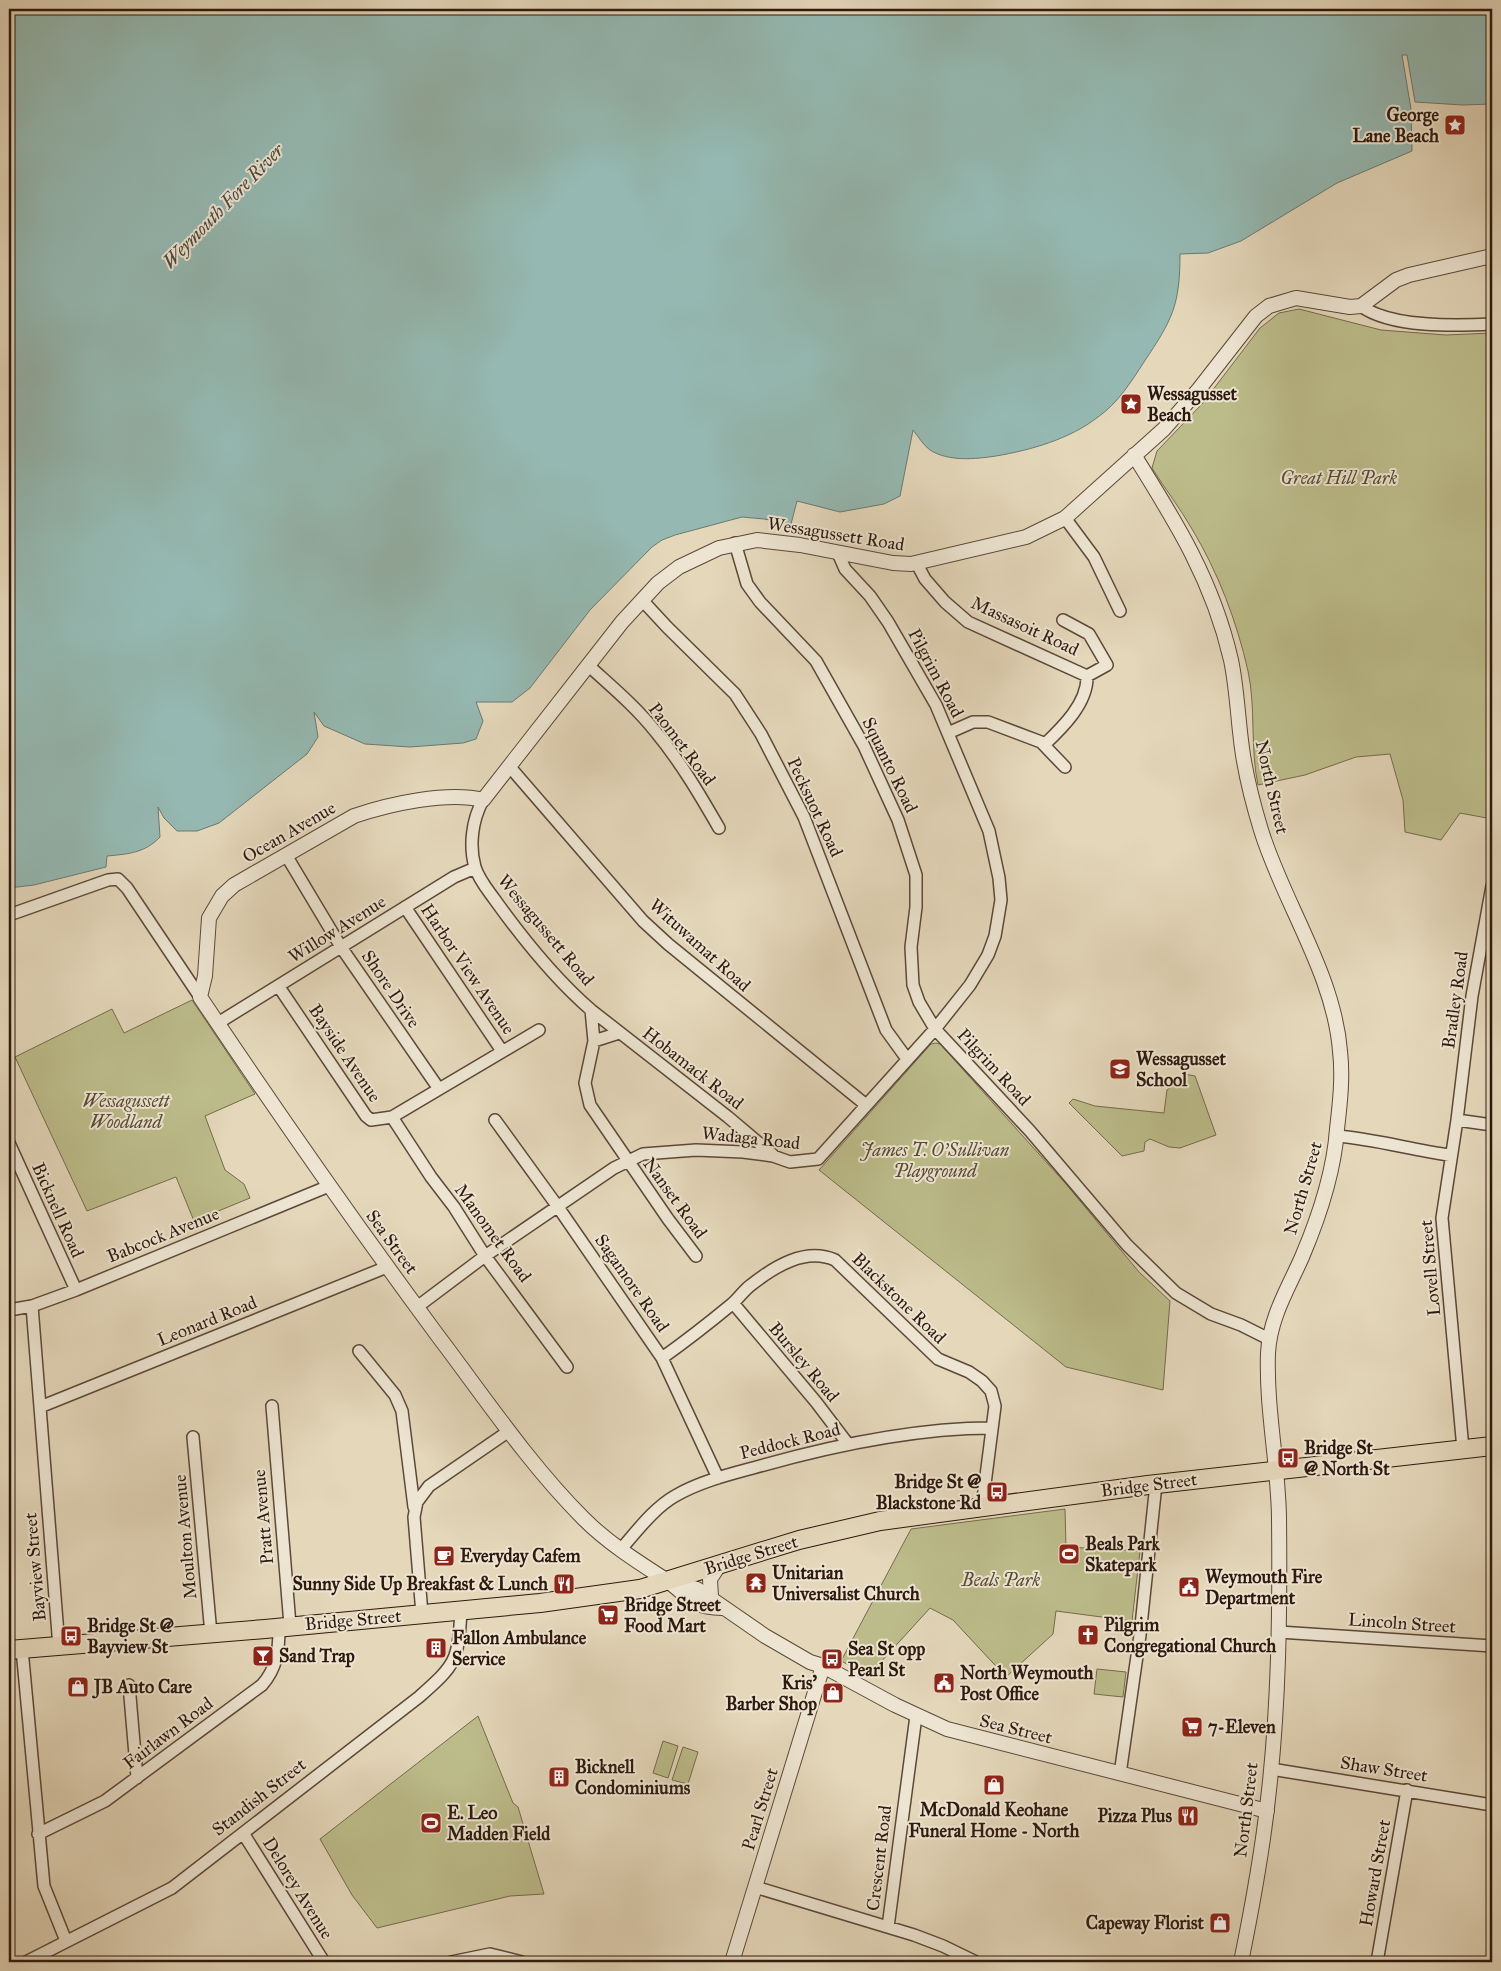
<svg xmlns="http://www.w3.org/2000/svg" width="1501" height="1971" font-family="'IM FELL Great Primer',serif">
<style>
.green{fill:#bcbc8a;stroke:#756a4c}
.water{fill:#95b9b2;stroke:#6c7970}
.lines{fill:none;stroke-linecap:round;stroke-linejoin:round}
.minor-casing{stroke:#5c4839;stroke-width:14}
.tertiary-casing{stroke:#5c4839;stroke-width:16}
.primary-casing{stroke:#2e190e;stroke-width:20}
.minor{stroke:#ede5d2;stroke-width:11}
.tertiary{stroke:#ede5d2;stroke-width:14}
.primary{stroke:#e4d7ba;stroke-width:18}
.labels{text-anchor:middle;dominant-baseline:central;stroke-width:4;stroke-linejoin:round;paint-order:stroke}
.poi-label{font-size:18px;font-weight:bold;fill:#2e190e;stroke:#ede5d2;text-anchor:start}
.park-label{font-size:18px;font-style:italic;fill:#594a33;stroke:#ede5d2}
.street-label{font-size:18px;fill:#2e190e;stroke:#ede5d2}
.water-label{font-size:19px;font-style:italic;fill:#4d493f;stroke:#ede5d2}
</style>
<rect width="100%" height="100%" fill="#e4d7ba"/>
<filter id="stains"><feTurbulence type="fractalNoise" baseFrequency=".004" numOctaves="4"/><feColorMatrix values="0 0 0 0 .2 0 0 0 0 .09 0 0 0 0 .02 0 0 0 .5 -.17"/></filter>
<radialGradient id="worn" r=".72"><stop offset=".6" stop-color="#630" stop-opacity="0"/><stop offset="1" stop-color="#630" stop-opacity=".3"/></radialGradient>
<!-- green -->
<path class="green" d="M 1299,309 L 1381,330 L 1446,335 L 1492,333 L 1492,819 L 1460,813 L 1441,840 L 1405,832 L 1403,800 L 1390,754 L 1356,757 L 1305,775 L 1258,785 C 1250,748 1256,708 1248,671 C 1237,622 1218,572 1192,529 C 1180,508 1165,489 1152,468 L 1157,451 L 1202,404 L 1260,328 L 1279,313 Z
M 192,1000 L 255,1094 L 205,1116 L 225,1170 L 244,1184 L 250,1198 L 194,1221 L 176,1177 L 87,1211 L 15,1057 L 112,1009 L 124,1033 Z
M 936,1043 L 940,1044 L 1066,1184 L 1139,1272 L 1170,1301 L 1163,1390 L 1066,1367 L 819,1170 L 931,1044 Z
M 1184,1074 L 1195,1076 L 1216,1135 L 1180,1148 L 1169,1147 L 1150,1139 L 1145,1142 L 1144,1151 L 1122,1156 L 1069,1103 L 1073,1099 L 1095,1106 L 1164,1113 L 1167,1090 L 1181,1080 Z
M 1065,1509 L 1066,1547 L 1140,1551 L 1132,1621 L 1056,1611 L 1053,1634 L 1006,1677 L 953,1620 L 930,1608 L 869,1675 L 841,1661 L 911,1529 Z
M 1097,1669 L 1126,1672 L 1123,1697 L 1094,1694 Z
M 478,1716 L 513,1803 L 518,1807 L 544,1894 L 510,1896 L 377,1928 L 352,1895 L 320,1839 Z
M 663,1741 L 678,1746 L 668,1778 L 653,1773 Z
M 683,1747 L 698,1752 L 688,1784 L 672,1780 Z"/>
<!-- water -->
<path class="water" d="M 9,9 L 1492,9 L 1492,104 L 1463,105 L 1415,102 L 1407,55 L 1402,55 L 1411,109 L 1412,151 L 1337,183 L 1241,241 L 1208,253 L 1180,254 C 1180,306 1172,320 1144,362 C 1131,382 1118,403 1098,417 C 1070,439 1031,450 996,456 C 976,459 949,462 930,450 C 923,445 918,436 913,430 L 900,496 L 884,504 L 840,512 L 797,501 L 791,524 L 764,519 L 742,517 L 675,535 L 662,540 L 652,547 L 590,610 L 530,688 L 512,702 L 476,702 L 483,721 L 476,739 L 463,743 L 410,747 L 365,744 L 324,726 L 314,712 L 318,737 L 307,754 L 219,823 L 197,831 L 177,831 L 164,818 L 158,807 L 160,837 C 145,853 128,854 107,856 L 106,867 L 34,885 L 9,888 Z"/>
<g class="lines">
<!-- minor casing -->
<g class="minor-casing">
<path id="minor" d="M 1361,306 C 1391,328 1456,326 1492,324
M 1065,518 L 1094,557 L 1120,611
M 735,543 L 747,584 L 760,602 L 816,661 L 864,746 L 898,820 L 916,875 L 916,907 L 911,947 L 913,985 L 919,1002 L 935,1029 L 1030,1131 L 1127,1245 L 1176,1293 L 1211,1314 L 1241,1325 L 1269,1339
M 917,564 L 925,579 L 945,602 L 968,622 L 1087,676
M 642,600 L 667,627 L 735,694 L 761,734 L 804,817 L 886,1030 L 907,1059
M 1063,620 L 1089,634 L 1107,665 L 1087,676
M 589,666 C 612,687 636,707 655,731 C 680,761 700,795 719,828
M 948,733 L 973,722 L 988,722 L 1041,742 L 1065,767
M 1044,745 C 1062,728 1088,703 1087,676
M 510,767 L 643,921 L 668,944 L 866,1105
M 483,800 C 472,820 469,846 475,867 C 479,880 488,890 495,900 C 523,939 554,978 591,1010 L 594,1041 L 585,1083 L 590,1105 L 668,1219 L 696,1256
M 286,855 L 341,947 L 439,1089
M 405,907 L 502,1051
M 9,915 L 108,880 L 118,879 L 127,888 L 200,997
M 279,987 L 366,1116 L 371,1120 L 392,1117 L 539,1030
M 591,1010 L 728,1117 L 773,1155
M 218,1023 L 454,877 L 475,868
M 594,1041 L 619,1033
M 392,1117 L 431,1177 L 454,1207 L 485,1256 L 567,1367
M 495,1120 L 558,1207 L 662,1358 L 718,1478
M 1457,1120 L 1472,996 L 1492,886
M 1337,1136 C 1375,1139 1412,1150 1450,1155
M 9,1143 L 76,1290
M 733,1303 L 816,1402 L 848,1444
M 32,1306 L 59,1647
M 417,1307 L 485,1256 L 614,1168 L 643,1154 L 696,1150 L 743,1152 L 773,1156 L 790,1162 L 818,1159 L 935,1029 L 970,985 L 988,955 L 995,936 L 1001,900 L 999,878 L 989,831 L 936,705 L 888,622 L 870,596 L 845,569 L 838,553
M 9,1310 L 32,1306 L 76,1290 L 329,1186
M 359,1351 L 395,1395 L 402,1411 L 414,1507
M 662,1358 C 686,1341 709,1323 732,1304 C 739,1298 744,1290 751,1285 C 774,1267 805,1247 835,1260 L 938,1359 L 969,1372 L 982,1381 L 991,1391 L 995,1406 L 982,1507
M 272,1406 L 290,1625
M 40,1407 L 387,1267
M 193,1437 L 211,1634
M 1463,1449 L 1442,1218 L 1457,1120 L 1492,1125
M 621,1549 C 637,1531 654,1508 675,1496 C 699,1482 727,1475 753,1468 C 830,1446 912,1428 992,1428
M 422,1614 L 414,1517 L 417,1502 L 429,1486 L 509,1431
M 1279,1632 L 1492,1646
M 22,1649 L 44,1886 L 66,1941
M 129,1685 L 137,1778
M 1271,1769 L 1492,1805
M 1120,1774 L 1140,1635 L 1156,1484
M 243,1833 L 324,1962
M 38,1834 L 105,1801 L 262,1685 C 277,1668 279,1650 279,1628
M 755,1887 L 914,1935 L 943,1946 L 976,1962
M 888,1927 L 916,1716
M 26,1962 L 172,1888 L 419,1697 C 456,1664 458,1662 461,1611
M 451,1962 L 490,1954 L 522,1962
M 1377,1962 L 1407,1790"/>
</g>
<!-- tertiary casing -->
<g class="tertiary-casing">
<path id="tertiary" d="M 1134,455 C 1176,522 1213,581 1231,660 C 1238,693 1238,728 1244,761 C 1248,784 1254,807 1261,830 C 1283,902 1334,974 1340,1051 C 1343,1077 1340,1103 1337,1129 C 1334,1173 1319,1217 1302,1257 C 1288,1289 1270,1317 1268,1353 C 1266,1408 1278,1462 1279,1517 C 1280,1611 1279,1706 1268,1799 C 1262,1854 1252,1908 1241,1962
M 672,1582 L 697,1589 L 765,1636 L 810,1662 L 823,1666 L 895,1705 L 947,1729 L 1267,1811
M 711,1597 L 710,1579 L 720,1564
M 722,1608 C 688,1607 690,1596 666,1580 C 638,1562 608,1543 584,1519 C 529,1464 485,1398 438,1336 C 356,1225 277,1112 200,997 L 205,976 L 209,918 L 222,896 L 234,885 L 354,816 C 389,804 448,791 483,800 L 622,622 L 658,583 L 679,567 L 719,548 L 757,540 L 800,545 L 893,563 L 911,564 L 1026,537 L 1065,518 L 1164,429 L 1199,389 L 1256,316 L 1269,306 L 1296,298 L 1350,307 L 1361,306 L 1396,280 L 1409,275 L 1492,256
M 732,1962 L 823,1666"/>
</g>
<!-- primary casing -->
<g class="primary-casing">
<path id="primary" d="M 9,1650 L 265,1629 L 540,1603 L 640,1589 L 799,1540 L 880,1521 L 1148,1485 L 1492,1446"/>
</g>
<!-- minor -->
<use href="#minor" class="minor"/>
<!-- tertiary -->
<use href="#tertiary" class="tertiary"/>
<!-- primary -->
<use href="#primary" class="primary"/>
</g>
<!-- icons -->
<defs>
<g id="sight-square" transform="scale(1.125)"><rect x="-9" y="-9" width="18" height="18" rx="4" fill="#8f2418" stroke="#ede5d2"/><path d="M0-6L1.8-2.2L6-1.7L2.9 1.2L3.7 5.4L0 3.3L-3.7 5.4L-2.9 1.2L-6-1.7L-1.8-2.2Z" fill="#fff"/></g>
<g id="school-square" transform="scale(1.125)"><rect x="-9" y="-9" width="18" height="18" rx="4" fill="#8f2418" stroke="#ede5d2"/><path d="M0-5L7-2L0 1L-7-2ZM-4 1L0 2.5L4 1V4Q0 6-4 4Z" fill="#fff"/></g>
<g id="bus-square" transform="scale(1.125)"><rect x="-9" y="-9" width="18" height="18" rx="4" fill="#8f2418" stroke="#ede5d2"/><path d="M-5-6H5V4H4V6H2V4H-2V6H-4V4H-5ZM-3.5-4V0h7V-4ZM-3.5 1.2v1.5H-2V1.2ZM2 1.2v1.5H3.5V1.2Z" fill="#fff"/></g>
<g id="stadium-square" transform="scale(1.125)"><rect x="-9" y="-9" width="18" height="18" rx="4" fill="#8f2418" stroke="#ede5d2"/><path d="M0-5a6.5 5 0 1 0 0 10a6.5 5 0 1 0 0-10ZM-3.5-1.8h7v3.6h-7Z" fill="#fff"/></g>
<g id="cafe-square" transform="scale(1.125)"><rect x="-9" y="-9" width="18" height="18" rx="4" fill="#8f2418" stroke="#ede5d2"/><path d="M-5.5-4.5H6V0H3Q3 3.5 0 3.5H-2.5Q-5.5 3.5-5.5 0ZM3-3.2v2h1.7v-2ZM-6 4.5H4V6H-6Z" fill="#fff"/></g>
<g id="temple-square" transform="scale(1.125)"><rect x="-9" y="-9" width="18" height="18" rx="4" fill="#8f2418" stroke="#ede5d2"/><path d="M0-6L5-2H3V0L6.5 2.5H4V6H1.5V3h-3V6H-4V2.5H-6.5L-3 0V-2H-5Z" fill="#fff"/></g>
<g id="restaurant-square" transform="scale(1.125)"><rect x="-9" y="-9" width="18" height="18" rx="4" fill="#8f2418" stroke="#ede5d2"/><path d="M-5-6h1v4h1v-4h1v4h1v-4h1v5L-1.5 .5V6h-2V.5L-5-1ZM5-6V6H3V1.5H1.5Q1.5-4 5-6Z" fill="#fff"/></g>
<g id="civic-square" transform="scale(1.125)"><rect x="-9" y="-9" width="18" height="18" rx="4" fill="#8f2418" stroke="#ede5d2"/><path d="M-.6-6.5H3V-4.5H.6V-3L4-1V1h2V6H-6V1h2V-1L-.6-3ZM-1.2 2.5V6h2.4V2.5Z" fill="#fff"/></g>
<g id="supermarket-square" transform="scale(1.125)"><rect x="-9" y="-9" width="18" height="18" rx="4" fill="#8f2418" stroke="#ede5d2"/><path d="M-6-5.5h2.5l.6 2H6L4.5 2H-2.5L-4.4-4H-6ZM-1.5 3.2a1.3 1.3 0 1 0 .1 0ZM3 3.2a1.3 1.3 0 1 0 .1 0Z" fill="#fff"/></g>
<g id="church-square" transform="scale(1.125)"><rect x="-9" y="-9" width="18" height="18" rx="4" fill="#8f2418" stroke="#ede5d2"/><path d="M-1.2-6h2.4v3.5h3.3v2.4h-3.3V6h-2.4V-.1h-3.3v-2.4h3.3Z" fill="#fff"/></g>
<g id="building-square" transform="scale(1.125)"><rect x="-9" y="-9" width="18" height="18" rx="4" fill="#8f2418" stroke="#ede5d2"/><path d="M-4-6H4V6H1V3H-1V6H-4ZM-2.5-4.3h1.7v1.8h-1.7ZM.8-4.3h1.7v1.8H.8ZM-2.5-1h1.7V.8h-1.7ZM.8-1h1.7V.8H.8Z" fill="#fff"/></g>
<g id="bar-square" transform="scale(1.125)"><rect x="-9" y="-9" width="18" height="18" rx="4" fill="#8f2418" stroke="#ede5d2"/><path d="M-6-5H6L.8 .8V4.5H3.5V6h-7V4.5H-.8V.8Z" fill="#fff"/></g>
<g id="shop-square" transform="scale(1.125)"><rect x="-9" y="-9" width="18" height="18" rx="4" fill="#8f2418" stroke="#ede5d2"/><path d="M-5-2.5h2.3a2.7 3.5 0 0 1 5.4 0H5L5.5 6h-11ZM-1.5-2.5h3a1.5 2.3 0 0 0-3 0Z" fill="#fff"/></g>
</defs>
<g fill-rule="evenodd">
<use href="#sight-square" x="1455" y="125"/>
<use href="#sight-square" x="1131" y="404"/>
<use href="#school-square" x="1120" y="1069"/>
<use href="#bus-square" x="1288" y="1458"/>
<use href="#bus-square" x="997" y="1492"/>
<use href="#stadium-square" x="1069" y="1554"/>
<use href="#cafe-square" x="444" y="1556"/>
<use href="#temple-square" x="756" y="1583"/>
<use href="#restaurant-square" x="564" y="1584"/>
<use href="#civic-square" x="1189" y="1587"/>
<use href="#supermarket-square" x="608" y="1615"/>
<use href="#church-square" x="1088" y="1635"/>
<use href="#bus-square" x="71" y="1636"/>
<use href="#building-square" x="436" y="1648"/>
<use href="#bar-square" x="263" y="1656"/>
<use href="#bus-square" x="832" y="1659"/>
<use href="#civic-square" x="944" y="1683"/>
<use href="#shop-square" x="78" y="1687"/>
<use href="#shop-square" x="833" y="1693"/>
<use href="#supermarket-square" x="1192" y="1727"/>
<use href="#building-square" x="559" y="1777"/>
<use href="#shop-square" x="994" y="1785"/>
<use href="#restaurant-square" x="1188" y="1816"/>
<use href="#stadium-square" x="431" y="1823"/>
<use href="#shop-square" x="1220" y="1923"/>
</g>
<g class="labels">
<!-- poi labels -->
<g class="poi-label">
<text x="1439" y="115" text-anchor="end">George<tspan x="1439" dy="21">Lane Beach</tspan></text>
<text x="1147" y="394">Wessagusset<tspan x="1147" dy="21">Beach</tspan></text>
<text x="1136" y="1059">Wessagusset<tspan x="1136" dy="21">School</tspan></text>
<text x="1304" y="1448">Bridge St<tspan x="1304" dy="21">@ North St</tspan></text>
<text x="981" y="1482" text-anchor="end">Bridge St @<tspan x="981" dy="21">Blackstone Rd</tspan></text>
<text x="1085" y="1544">Beals Park<tspan x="1085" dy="21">Skatepark</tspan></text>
<text x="460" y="1556">Everyday Cafem</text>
<text x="772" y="1573">Unitarian<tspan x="772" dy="21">Universalist Church</tspan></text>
<text x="1205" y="1577">Weymouth Fire<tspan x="1205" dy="21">Department</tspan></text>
<text x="548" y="1584" text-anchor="end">Sunny Side Up Breakfast &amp; Lunch</text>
<text x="624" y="1605">Bridge Street<tspan x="624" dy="21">Food Mart</tspan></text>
<text x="1104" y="1625">Pilgrim<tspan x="1104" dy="21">Congregational Church</tspan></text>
<text x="87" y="1626">Bridge St @<tspan x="87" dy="21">Bayview St</tspan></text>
<text x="452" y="1638">Fallon Ambulance<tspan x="452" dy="21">Service</tspan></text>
<text x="848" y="1649">Sea St opp<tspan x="848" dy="21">Pearl St</tspan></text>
<text x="279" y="1656">Sand Trap</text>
<text x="960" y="1673">North Weymouth<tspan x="960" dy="21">Post Office</tspan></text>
<text x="817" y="1683" text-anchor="end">Kris'<tspan x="817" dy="21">Barber Shop</tspan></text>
<text x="94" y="1687">JB Auto Care</text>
<text x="1208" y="1727">7-Eleven</text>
<text x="575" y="1767">Bicknell<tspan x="575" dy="21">Condominiums</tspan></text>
<text x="994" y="1810" text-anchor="middle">McDonald Keohane<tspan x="994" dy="21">Funeral Home - North</tspan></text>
<text x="447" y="1813">E. Leo<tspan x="447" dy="21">Madden Field</tspan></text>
<text x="1172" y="1816" text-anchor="end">Pizza Plus</text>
<text x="1204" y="1923" text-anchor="end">Capeway Florist</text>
</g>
<!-- park labels -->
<g class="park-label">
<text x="1339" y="478">Great Hill Park</text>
<text x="126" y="1101">Wessagussett<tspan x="126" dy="21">Woodland</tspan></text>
<text x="935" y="1150">James T. O'Sullivan<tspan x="935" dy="21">Playground</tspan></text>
<text x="1001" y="1580">Beals Park</text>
</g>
<!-- street labels -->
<g class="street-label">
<text transform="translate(836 534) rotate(9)">Wessagussett Road</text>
<text transform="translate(1025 626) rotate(25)">Massasoit Road</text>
<text transform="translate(936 673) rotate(62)">Pilgrim Road</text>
<text transform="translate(682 744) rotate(53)">Paomet Road</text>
<text transform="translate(890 765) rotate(64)">Squanto Road</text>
<text transform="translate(1272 787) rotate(77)">North Street</text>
<text transform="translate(815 807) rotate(65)">Pecksuot Road</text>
<text transform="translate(289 832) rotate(-30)">Ocean Avenue</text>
<text transform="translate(337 929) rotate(-32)">Willow Avenue</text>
<text transform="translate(546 930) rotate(50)">Wessagussett Road</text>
<text transform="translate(700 945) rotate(42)">Wituwamat Road</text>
<text transform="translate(468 969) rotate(56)">Harbor View Avenue</text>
<text transform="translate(391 989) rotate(56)">Shore Drive</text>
<text transform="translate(1455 1000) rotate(-82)">Bradley Road</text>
<text transform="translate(345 1053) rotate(56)">Bayside Avenue</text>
<text transform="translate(994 1067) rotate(47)">Pilgrim Road</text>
<text transform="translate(693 1068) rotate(38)">Hobamack Road</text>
<text transform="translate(751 1138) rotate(6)">Wadaga Road</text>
<text transform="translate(1303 1188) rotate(-74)">North Street</text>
<text transform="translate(675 1198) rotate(54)">Nanset Road</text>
<text transform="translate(58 1210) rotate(66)">Bicknell Road</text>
<text transform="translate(493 1233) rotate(54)">Manomet Road</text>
<text transform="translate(163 1235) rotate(-22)">Babcock Avenue</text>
<text transform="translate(392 1242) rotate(54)">Sea Street</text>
<text transform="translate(1430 1268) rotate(-95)">Lovell Street</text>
<text transform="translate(632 1283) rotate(55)">Sagamore Road</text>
<text transform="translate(899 1298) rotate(44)">Blackstone Road</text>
<text transform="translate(207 1321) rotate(-22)">Leonard Road</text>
<text transform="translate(804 1362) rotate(50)">Bursley Road</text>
<text transform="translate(790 1441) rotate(-14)">Peddock Road</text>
<text transform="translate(1149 1485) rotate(-7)">Bridge Street</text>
<text transform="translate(263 1517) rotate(-95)">Pratt Avenue</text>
<text transform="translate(185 1537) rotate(-95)">Moulton Avenue</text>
<text transform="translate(751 1555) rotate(-17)">Bridge Street</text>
<text transform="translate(35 1567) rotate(-95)">Bayview Street</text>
<text transform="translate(353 1620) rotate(-5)">Bridge Street</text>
<text transform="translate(1402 1623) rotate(4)">Lincoln Street</text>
<text transform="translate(1016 1729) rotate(14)">Sea Street</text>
<text transform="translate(168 1733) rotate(-37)">Fairlawn Road</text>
<text transform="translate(1384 1769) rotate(9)">Shaw Street</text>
<text transform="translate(259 1797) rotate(-38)">Standish Street</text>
<text transform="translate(760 1809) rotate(-73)">Pearl Street</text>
<text transform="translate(1246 1810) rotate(-83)">North Street</text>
<text transform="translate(879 1858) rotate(-83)">Crescent Road</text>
<text transform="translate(1375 1873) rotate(-80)">Howard Street</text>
<text transform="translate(298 1888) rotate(58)">Delorey Avenue</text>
</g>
<!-- water labels -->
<g class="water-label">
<text transform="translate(223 206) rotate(-46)">Weymouth Fore River</text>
</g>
</g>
<!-- margin -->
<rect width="1501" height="1971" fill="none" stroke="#e4d7ba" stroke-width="30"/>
<rect x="10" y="10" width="1481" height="1951" fill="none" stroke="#2e190e" stroke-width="2.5"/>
<rect x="15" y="15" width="1471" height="1941" fill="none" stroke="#2e190e"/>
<rect width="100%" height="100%" filter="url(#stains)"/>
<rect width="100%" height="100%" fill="url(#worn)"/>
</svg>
